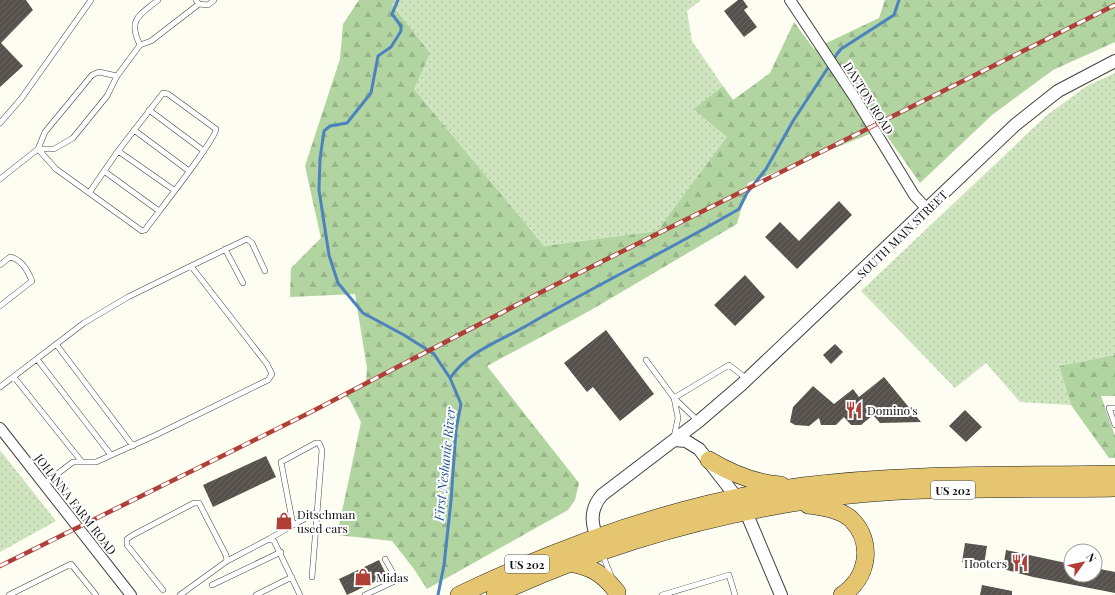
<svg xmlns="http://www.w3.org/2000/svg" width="1115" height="595" font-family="'Playfair Display',serif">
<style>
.grass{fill:url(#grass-dots)}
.forest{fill:url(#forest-firs)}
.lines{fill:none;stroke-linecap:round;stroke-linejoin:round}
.stream{stroke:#4c83be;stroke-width:3}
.building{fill:url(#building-hatch)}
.service-casing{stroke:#424242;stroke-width:6}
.minor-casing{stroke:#424242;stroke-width:12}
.tertiary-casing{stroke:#424242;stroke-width:14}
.trunk-casing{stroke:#202020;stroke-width:18}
.service{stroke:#fff;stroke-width:5}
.minor{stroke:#fff;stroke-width:10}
.tertiary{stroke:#fff;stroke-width:12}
.trunk{stroke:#e6c570;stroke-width:17}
.rail-casing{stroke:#af3f37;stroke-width:4.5}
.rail{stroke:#fff;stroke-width:3;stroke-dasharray:9;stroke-linecap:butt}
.labels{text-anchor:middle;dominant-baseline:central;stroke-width:4;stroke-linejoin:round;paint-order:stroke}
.shield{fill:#fff;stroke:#575757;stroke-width:1}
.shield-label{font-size:11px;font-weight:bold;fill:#0f0f0f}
.street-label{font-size:12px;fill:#0f0f0f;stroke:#fff}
.poi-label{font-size:12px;fill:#0f0f0f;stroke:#fff;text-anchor:start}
.water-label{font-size:13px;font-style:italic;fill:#265793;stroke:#fff}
</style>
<defs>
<pattern id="grass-dots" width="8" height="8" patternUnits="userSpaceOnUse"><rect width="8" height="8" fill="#cee5bf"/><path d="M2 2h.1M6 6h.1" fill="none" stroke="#b0c3a3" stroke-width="1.8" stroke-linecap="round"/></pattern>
<pattern id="forest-firs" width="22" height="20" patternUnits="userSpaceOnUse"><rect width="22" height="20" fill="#b1d4a0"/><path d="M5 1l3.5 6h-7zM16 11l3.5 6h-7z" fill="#97b589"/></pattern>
<pattern id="building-hatch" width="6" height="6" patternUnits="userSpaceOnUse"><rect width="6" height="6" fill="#56514c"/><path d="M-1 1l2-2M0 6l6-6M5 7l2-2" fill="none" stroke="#696561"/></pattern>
</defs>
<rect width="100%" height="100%" fill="#fdfdf2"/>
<!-- grass -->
<path class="grass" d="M 393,0 L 701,0 L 687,11 L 692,41 L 723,86 L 728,137 L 657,231 L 544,246 L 414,89 L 392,5 Z
M 1115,73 L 1115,355 L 1059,366 L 1071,405 L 1020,402 L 986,363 L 955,388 L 861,291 L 1047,115 L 1087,86 Z
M 0,450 L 56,521 L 0,552 Z"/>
<!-- forest -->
<path class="forest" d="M 359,0 L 395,0 L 392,5 L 430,53 L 414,89 L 544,246 L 657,231 L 727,137 L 694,109 L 723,86 L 733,100 L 770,73 L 794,22 L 814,49 L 879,18 L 885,0 L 1115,0 L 1115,42 L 1053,70 L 992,115 L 920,183 L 882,129 L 748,183 L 737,224 L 591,310 L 487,366 L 579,483 L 575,500 L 568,510 L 427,589 L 414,569 L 392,541 L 337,535 L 361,422 L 350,400 L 343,393 L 366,382 L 367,368 L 355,294 L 290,297 L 291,268 L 321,238 L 305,166 L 340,59 L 343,24 Z
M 1115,355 L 1115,396 L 1101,396 L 1115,436 L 1115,458 L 1109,458 L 1071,405 L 1059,366 Z"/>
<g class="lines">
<!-- stream -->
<path class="stream" d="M 398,0 L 392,14 L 401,26 L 401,31 L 391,47 L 378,56 L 371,93 L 347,123 L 330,126 L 324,131 L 320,159 L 319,190 L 329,255 L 338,283 L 363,313 L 404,335 L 434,354 L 450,378 L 461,404 L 456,430 L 451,501 L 444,565 L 438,595
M 450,378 C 469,351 498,342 526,326 C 596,285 669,250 739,209 L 747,193 L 766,169 L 793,121 L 837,54 L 841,49 L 894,15 L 899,0"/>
</g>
<!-- building -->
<path class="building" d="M 0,0 L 26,0 L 33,10 L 1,43 L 23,66 L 0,87 Z
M 738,0 L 743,0 L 748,7 L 744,10 L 757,27 L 744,37 L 724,11 Z
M 839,201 L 852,215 L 797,269 L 765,237 L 780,222 L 799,241 Z
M 745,275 L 765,297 L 735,326 L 714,305 Z
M 606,330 L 654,394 L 620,421 L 593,387 L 587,392 L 564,363 Z
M 835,344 L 843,352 L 831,364 L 823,355 Z
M 884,377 L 921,422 L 880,423 L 873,415 L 861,425 L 851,425 L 844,417 L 836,425 L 821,425 L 819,418 L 809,426 L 795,425 L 790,422 L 793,407 L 813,386 L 834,404 L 853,389 L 859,397 Z
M 965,410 L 982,427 L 966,442 L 949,426 Z
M 266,456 L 276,477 L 213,507 L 203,485 Z
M 965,543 L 987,546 L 984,565 L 962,562 Z
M 1006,550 L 1071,564 L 1071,575 L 1095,575 L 1095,568 L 1115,572 L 1115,593 L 1033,577 L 1003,569 Z
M 379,560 L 387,576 L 347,595 L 339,579 Z
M 982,585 L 1012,591 L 1012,595 L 980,595 Z"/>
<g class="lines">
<!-- service casing -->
<g class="service-casing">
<path id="service" d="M 196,0 L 199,4 L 208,5 L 214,0
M 140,45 C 127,19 140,15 158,0
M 149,110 L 204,151
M 0,123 L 21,99 L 91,0
M 134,130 L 189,171
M 38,149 L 56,169 L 142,231 L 145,230 C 156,215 216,139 216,129 L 168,94 L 163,93 L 118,151 L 89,193
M 38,149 L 54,149 L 73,138 L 107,96 L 117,76 L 140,45 L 151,41 L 199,4
M 118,151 L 174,190
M 104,171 L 159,211
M 0,179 L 38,149 L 45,132 L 92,75 L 99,72 L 117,76
M 225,249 L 243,283
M 0,265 L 10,257 C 21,259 28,271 32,281 L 0,306
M 191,266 L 247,239 L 252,243 L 265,271
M 56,344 L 133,446
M 37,359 L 111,455
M 646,360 L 674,398 L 729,365 L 747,379
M 14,377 L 82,462
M 0,387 L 84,323 L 128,297 L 191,266 L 267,364 L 272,374 L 268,380 L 156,435 L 96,462 L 73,462 L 44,484
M 1115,408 L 1109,408 L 1115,425
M 674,437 L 678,418 L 674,398 L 698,421
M 293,525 L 317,512
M 269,539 L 293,525 L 281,462 L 316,443 L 319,443 L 322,450 L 312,577
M 602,553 L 611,576
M 227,561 L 269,539 L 274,541 L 300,595
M 212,585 L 281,552
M 163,590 L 127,545 L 127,539 L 133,535 L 194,503 L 199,503 L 226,555 L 227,561 L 180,595
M 9,595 L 71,564 L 96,595
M 256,595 L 292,577
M 365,595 L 397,580 L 385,559
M 662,595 L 729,575 L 735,595"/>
</g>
<!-- minor casing -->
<g class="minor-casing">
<path id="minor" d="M 790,0 L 855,98 L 914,195 L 927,209
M 0,428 L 131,595"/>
</g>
<!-- tertiary casing -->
<g class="tertiary-casing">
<path id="tertiary" d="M 674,440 L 686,441 L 699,449 L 737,498 L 746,512 L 781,595
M 599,545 C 592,526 588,511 602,495 L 699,421 L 741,385 L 1015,125 L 1058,91 L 1115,61"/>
</g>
<!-- trunk casing -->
<g class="trunk-casing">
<path id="trunk" d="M 709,460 C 732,474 754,483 781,485
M 808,505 C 822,507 841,509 852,520 C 874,543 868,578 842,595
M 569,563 C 591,566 603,574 617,592
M 459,595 C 568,543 683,502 803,486 C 907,473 1011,476 1115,474
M 495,595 C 597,547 706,515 818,499 C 914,485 1018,490 1115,488"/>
</g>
<!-- service -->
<use href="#service" class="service"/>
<!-- minor -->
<use href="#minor" class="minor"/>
<!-- tertiary -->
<use href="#tertiary" class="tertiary"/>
<!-- trunk -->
<use href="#trunk" class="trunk"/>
<!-- rail casing -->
<g class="rail-casing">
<path id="rail" d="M 0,566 L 311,412 L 551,287 L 1115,5"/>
</g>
<!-- rail -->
<use href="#rail" class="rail"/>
</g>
<!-- icons -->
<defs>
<g id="restaurant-bare" transform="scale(1.38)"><path d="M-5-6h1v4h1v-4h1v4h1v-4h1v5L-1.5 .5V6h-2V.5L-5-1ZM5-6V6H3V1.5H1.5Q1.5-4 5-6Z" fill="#af3f37" stroke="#fff" stroke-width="2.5" paint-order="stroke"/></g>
<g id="shop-bare" transform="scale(1.38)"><path d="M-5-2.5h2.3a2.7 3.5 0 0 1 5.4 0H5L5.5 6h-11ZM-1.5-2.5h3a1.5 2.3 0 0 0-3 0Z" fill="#af3f37" stroke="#fff" stroke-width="2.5" paint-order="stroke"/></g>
</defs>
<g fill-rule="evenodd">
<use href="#restaurant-bare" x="854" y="410"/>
<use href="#shop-bare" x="284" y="521"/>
<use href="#restaurant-bare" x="1020" y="563"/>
<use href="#shop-bare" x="363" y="577"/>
</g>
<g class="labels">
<!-- shield labels -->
<g class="shield">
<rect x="931" y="481" width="44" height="18" rx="3"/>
<rect x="505" y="555" width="44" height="18" rx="3"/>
</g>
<g class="shield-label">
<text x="953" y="490">US 202</text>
<text x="527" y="564">US 202</text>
</g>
<!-- street labels -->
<g class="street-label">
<text transform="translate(869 98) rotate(58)">DAYTON ROAD</text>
<text transform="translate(902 234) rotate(-44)">SOUTH MAIN STREET</text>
<text transform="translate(76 504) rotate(52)">JOHANNA FARM ROAD</text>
</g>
<!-- poi labels -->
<g class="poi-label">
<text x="867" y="410">Domino's</text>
<text x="297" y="514">Ditschman<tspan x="297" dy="14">used cars</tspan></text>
<text x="1007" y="563" text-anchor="end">Hooters</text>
<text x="376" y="577">Midas</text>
</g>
<!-- water labels -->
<g class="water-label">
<text transform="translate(444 464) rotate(-84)">First Neshanic River</text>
</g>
</g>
<!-- north arrow -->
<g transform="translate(1083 563) rotate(57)"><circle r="19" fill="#ffffff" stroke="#9f9f9f"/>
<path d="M0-3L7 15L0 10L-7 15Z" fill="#af3f37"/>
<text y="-6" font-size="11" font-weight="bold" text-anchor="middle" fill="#0f0f0f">N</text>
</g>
</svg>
